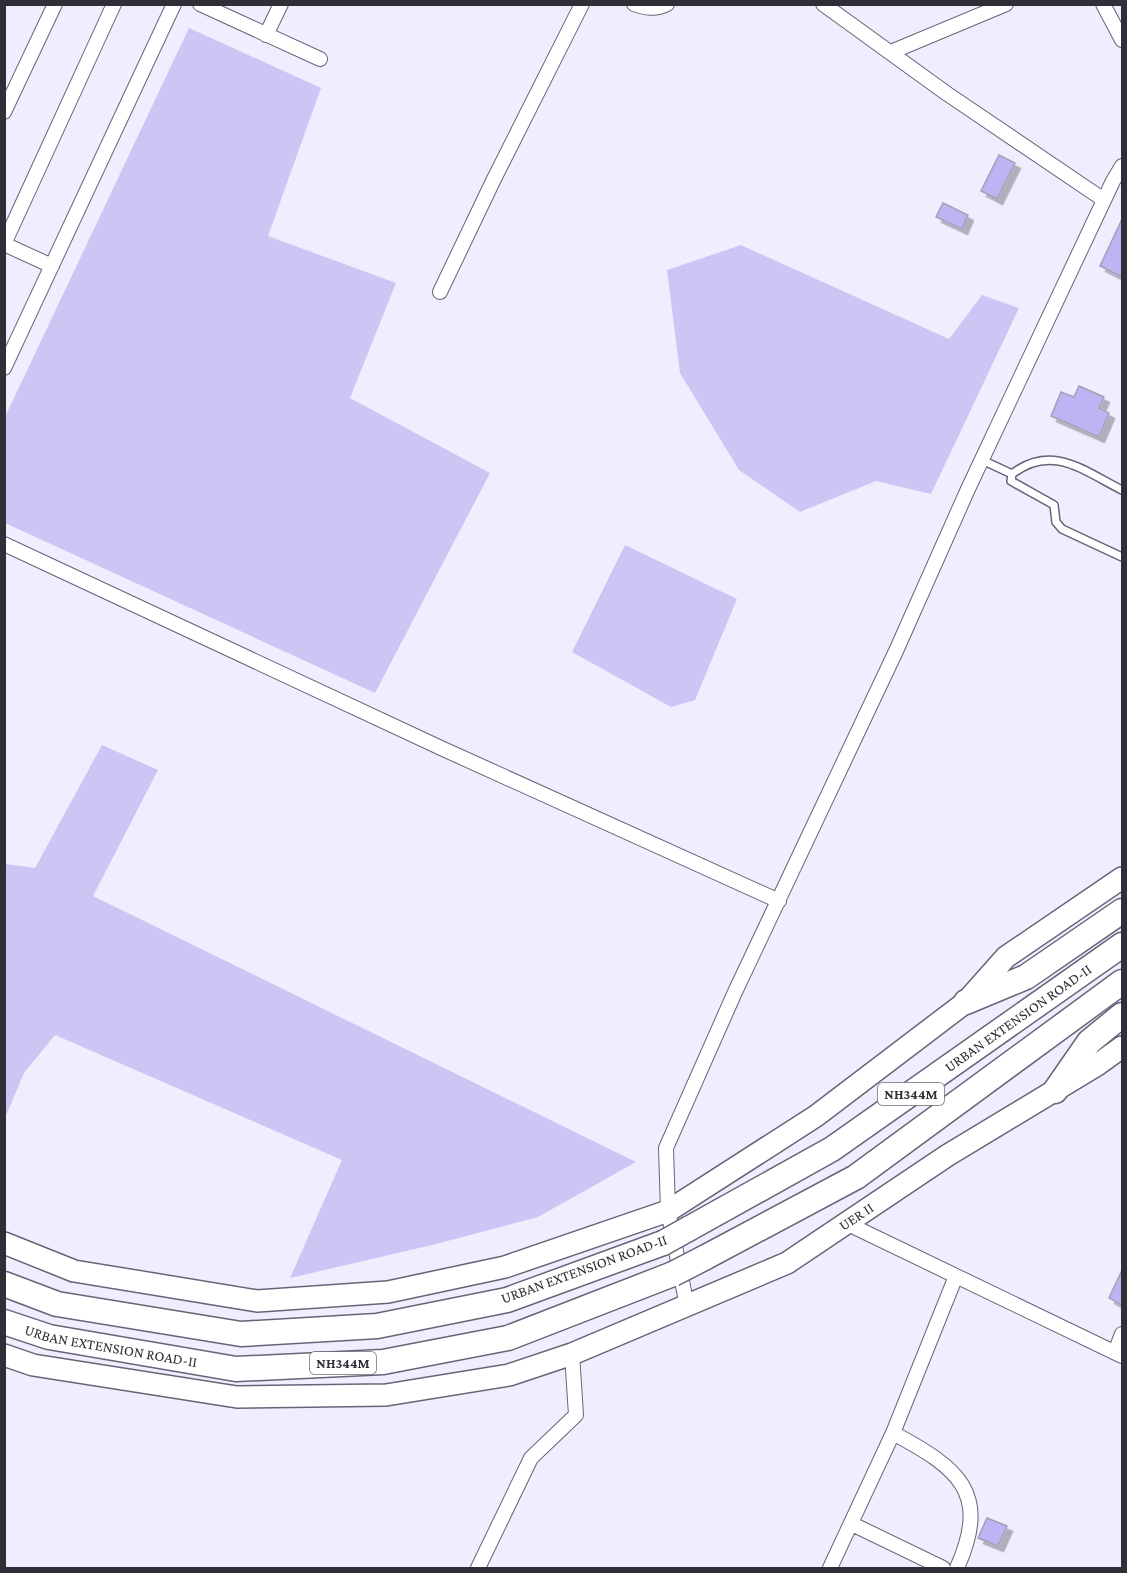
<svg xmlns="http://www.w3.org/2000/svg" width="1127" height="1573" font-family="'Crimson Pro',serif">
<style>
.water{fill:#cfc5f5}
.building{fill:#c0b3f3;stroke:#a4a0b5;stroke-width:1.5;filter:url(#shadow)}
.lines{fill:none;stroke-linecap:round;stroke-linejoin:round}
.lane-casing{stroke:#676477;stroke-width:10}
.street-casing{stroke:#676477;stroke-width:16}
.primary-casing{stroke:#676477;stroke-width:24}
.highway-casing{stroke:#676477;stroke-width:27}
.lane{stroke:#fff;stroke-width:7}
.street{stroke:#fff;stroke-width:14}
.primary{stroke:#fff;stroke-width:21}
.highway{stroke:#fff;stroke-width:24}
.highway-bridge-casing{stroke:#676477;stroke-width:27;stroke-linecap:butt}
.highway-bridge{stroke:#fff;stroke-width:24}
.labels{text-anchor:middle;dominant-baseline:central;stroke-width:6;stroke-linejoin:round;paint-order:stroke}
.shield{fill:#fff;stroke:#6e6d73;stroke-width:1.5}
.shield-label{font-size:14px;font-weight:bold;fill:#302e37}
.street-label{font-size:15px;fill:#302e37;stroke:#fff}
</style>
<defs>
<filter id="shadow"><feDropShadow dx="5.5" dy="5.5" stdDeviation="0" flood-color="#0004"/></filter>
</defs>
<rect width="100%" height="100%" fill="#f0edff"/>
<!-- water -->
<path class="water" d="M 189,28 L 321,88 L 268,236 L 396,283 L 350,398 L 490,473 L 375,693 L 5,523 L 5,417 Z
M 741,245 L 949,339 L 982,295 L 1019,308 L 931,494 L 876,481 L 800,512 L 739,470 L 680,373 L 667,270 Z
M 625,545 L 737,599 L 695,700 L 671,707 L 572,652 Z
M 102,745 L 158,770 L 93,896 L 636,1162 L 538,1217 L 432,1245 L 290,1278 L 342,1160 L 55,1035 L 24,1073 L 5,1118 L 5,864 L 35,868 Z"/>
<!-- building -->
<path class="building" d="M 999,155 L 1015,163 L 997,199 L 981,191 Z
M 943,203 L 968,215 L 962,229 L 936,217 Z
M 1122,219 L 1122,277 L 1100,266 Z
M 1079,386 L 1104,397 L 1099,408 L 1109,413 L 1099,437 L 1051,416 L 1061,392 L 1074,397 Z
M 1122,1270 L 1122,1305 L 1109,1298 Z
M 987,1518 L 1007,1526 L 998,1546 L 978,1538 Z"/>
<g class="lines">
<!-- lane casing -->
<g class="lane-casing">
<path id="lane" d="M 982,460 L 1012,474
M 1012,474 L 1011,481 L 1054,505 L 1056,522 L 1062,529 L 1122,557
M 1012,474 C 1052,443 1084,471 1122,490"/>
</g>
<!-- street casing -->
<g class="street-casing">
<path id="street" d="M 200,4 L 320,59
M 634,4 C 646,8 655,10 667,4
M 823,4 L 946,93 L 1104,200
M 1103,4 L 1122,40
M 266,35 L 281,4
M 891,52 L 1006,4
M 4,112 L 55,4
M 52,266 L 4,244 L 114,4
M 440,292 L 493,181 L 582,4
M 4,368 L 174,4
M 4,544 L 441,748 L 779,901
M 846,1223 L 1122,1356
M 687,1306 L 668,1211 L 666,1148 L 735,992 L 896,651 L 968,489 L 1113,181 L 1122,166
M 1115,1352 L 1122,1334
M 893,1433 C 958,1468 991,1492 957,1568
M 852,1524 L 943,1568
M 478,1568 L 531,1458 L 576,1415 L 572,1354
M 830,1568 L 893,1433 L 956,1276"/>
</g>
<!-- primary casing -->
<g class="primary-casing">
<g id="primary">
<path d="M 4,1243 L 74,1271 L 257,1301 L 388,1292 L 505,1267 L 668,1211 L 816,1116 L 966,1002 L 1006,957 L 1122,878"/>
<path id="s1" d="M 4,1355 L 33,1365 L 237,1397 L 386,1395 L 509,1375 L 572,1354 L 787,1263 L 948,1155 L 1097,1065 L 1122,1047"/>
</g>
</g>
<!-- highway casing -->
<g class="highway-casing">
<g id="highway">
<path d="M 966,1002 L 1026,977 L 1122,911"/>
<path d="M 1055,1091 L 1089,1042 L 1122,1015"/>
<path id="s2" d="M 690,1228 L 832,1149 L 1122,945"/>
<path d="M 704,1258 L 856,1177 L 1122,982"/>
<path d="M 4,1284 L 57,1304 L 241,1334 L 377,1326 L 507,1300 L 663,1243"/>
<path id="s3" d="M 4,1322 L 49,1337 L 236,1369 L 383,1362 L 508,1338 L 673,1274"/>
</g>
</g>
<!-- lane -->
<use href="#lane" class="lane"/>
<!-- street -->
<use href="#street" class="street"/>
<!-- primary -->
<use href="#primary" class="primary"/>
<!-- highway -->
<use href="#highway" class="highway"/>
<!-- highway-bridge casing -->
<g class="highway-bridge-casing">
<path id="highway-bridge" d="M 663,1243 L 690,1228
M 673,1274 L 704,1258"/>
</g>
<!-- highway-bridge -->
<use href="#highway-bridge" class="highway-bridge"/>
</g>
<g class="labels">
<!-- shield labels -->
<g class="shield">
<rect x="878" y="1083" width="66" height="22" rx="4.5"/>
<rect x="310" y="1352" width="66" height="22" rx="4.5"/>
</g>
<g class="shield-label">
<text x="911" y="1094">NH344M</text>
<text x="343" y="1363">NH344M</text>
</g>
<!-- street labels -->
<g class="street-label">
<text stroke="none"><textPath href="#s2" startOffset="390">URBAN EXTENSION ROAD-II</textPath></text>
<text stroke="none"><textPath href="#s1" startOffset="894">UER II</textPath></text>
<text transform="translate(584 1269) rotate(-20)">URBAN EXTENSION ROAD-II</text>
<text stroke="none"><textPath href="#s3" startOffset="110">URBAN EXTENSION ROAD-II</textPath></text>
</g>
</g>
<!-- border -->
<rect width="1127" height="1573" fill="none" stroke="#302e37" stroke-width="12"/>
</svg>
